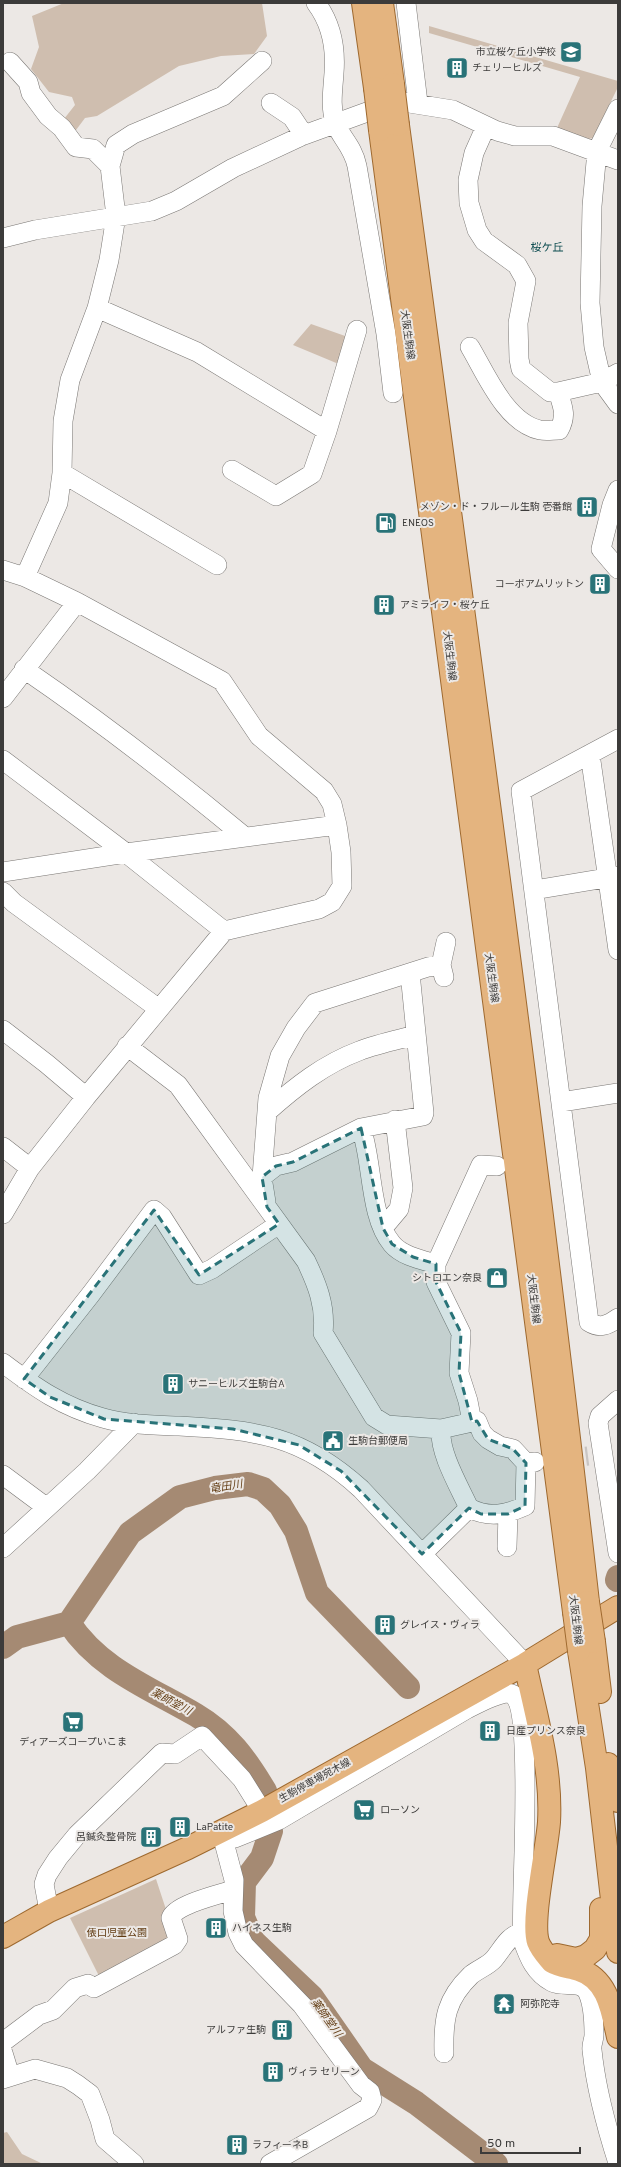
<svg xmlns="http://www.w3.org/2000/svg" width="621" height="2167" font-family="Overpass,'Noto Sans JP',sans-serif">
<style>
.green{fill:#cfbeaf}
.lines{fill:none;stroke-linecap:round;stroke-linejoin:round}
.river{stroke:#a58a73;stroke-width:24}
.minor-tunnel{stroke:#c9c5c3;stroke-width:19;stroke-dasharray:19 10;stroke-linecap:butt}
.minor-casing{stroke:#7a7774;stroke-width:20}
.major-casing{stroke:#9e692f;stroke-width:24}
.minor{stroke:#fff;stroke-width:19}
.major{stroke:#e4b47f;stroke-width:22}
.major-bridge-casing{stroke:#9e692f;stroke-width:24;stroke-linecap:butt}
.major-bridge{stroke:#e4b47f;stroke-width:22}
.marked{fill:#297378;fill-opacity:0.2;stroke:#297378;stroke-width:3;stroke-dasharray:8 5;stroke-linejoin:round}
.labels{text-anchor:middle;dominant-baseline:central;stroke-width:4;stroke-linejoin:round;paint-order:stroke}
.poi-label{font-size:10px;fill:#3c3b3a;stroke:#ece8e5;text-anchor:start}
.street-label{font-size:10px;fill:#3c3b3a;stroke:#ece8e5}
.park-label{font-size:10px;fill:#603a11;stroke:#ece8e5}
.neighbourhood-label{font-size:11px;fill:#0e4d51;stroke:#ece8e5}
.water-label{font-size:11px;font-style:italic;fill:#643e15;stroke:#ece8e5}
</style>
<rect width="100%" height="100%" fill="#ece8e5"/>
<!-- green -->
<path class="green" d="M 64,3 L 262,3 L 267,36 L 254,54 L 221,56 L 179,66 L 97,116 L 85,118 L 76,130 L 71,131 L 64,119 L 75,105 L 72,97 L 49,92 L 31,69 L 39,47 L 32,16 Z
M 429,26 L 618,81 L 618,87 L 593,138 L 589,139 L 557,128 L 580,77 L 429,33 Z
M 311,324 L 348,337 L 341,365 L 293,345 Z
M 156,1879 L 175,1937 L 100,1978 L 70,1918 Z
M 7,2132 L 22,2154 L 43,2164 L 3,2164 L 3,2133 Z"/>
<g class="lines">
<!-- river -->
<path class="river" d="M 617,1580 L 618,1577
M 69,1623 C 99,1669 150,1688 196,1715 C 228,1734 246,1759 265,1791
M 3,1647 L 17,1637 L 69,1623 L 130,1533 L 180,1497 L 215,1488 L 248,1484 L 263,1489 L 280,1505 L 296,1531 L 317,1593 L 408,1687
M 271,1831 L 262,1858 L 244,1882 L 243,1917 L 253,1941 L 312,1997 L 362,2069 L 416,2103 L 496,2164"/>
<!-- minor-tunnel -->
<path class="minor-tunnel" d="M 557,1460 L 588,1456"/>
<!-- minor casing -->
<g class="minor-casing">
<path id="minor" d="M 316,3 C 331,23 336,48 334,73 C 333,89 330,106 335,122 C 340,137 353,146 357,166 L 386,334 L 393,393
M 406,3 L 418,103
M 10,62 L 28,82 L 31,93 L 48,116 L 62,128 L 76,147 L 93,149 L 110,166
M 271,103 L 292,117 L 304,135
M 618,109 L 597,151 L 592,206 L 590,303 L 594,347 L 602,382 L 618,404
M 486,126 L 474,153 L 468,180 L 469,203 L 477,230 L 484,241 L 517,265 L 526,281 L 518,323 L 519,359 L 521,369 L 550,392 L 558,392 L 602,382 L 618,373
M 3,238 L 35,230 L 152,211 L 176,201 L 233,168 L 304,135 L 367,112 L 403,102 L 453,110 L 497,131 L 515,136 L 553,136 L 618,160
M 97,308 L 197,352 L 327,431
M 470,347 C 486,374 506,423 540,430 C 546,431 553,430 559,430 C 567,416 563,407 558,392
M 232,470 L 276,496 L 312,474 L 327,431 L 357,330
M 62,473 L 217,565
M 618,490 L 612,505 L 601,549 L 618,569
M 3,570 L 25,577 L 77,602 L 222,681 L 259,736 L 324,791 L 332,804 L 337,825 L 341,852 L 342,886 L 332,902 L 319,909 L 224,931 L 86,1097 L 30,1168 L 3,1214
M 25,577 L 58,503 L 62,473 L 63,421 L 70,380 L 97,308 L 109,260 L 116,216 L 110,166 L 116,145 L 133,134 L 223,96 L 262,61
M 24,669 C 100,721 174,778 245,837
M 3,698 L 77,602
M 618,739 L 521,791 L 589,1322 C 600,1329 608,1325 618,1318
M 590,754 L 618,950
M 3,760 L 126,853 L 224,931
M 3,872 L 126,853 L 337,825
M 534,890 L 618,876
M 3,892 L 14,903 L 159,1009
M 444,977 L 441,965 L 446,942
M 3,1030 L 47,1064 L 86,1097
M 127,1046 L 178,1085 L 306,1261 C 317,1284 326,1306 323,1333 L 374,1417 L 387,1425 L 441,1429 L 477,1421 L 482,1433 L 488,1439 L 500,1446 L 513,1449 L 526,1463
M 561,1102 L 618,1093
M 267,1112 C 295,1087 324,1064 359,1051 C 377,1044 397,1040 416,1035
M 361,1128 C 373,1161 369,1217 392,1244 C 402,1256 422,1260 436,1264
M 3,1147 L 30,1168
M 262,1177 L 276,1166 L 293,1162 L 361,1128 L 423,1116 L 424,1113 L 410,973
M 266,1202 L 262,1177 L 268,1098 L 280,1056 L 296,1028 L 315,1003 L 428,967 L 441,965
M 383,1228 L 399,1209 L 403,1188 L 395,1120
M 3,1363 C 36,1388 63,1407 103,1418 C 127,1425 154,1425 179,1426 C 256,1430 302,1435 361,1489 L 525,1664
M 24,1379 L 91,1294 L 154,1210 L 162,1217 L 199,1275 L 212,1269 L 279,1224
M 618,1400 L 600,1416 L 598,1423 L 618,1553
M 472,1422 L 468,1401 L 459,1373 L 461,1333 L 436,1282 L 436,1264 L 481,1165 L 497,1166
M 3,1475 L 46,1507
M 469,1508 C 489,1518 505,1515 525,1506 L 526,1463 L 535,1462
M 507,1547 L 508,1514
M 3,1548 L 87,1471 L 134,1423
M 422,1554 L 469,1508 C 459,1486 439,1453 441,1429
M 221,1831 L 234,1880 L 233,1911 L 238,1933 L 244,1945 L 302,2005 L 361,2085 L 370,2092 L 372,2100 L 368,2108 L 270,2164
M 235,1838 L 279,1820 L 467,1709 C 475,1705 505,1689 512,1694 C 536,1710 519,1904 523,1941 C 529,1958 535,1973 552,1982 C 563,1988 582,1979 588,1993 C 593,2004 594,2023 594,2035 C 594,2040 591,2045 592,2050 C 596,2089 606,2126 618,2163
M 49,1911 L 44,1884 L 47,1875 L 58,1858 L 77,1835 L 162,1753 L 175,1754 L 202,1736 L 242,1779 L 262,1811
M 3,2042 L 39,2015 L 53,2010 L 75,1988 L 88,1984 L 94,1988 L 174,1945 L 178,1939 L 171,1918 C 174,1905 220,1894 233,1890
M 3,2053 L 10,2076
M 444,2053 C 443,2019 446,1999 471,1975 C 478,1969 488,1966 494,1959 C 503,1948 508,1936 522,1932
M 3,2079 L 35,2069 L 67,2078 L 78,2085 L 90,2094 L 100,2120 L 105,2139 L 134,2164"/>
</g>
<!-- major casing -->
<g class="major-casing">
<path id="major" d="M 363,3 L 375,88
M 382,3 L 393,84
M 398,125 C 464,617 532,1108 588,1602
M 380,130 L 574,1612
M 594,1642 L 600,1692
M 579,1651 L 597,1768 L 618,1952
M 525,1664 C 536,1716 552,1768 549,1822 C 547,1850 531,1920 538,1942 C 541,1950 547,1956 552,1962 C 560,1967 570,1967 579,1970 C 608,1979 612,2011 618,2037
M 608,1764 L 618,1801
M 3,1937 L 49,1911 L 188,1848 L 262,1811 L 525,1664 L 618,1607
M 557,1955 L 576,1959 L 586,1956 L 595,1949 L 601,1939 L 601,1909"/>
</g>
<!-- minor -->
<use href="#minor" class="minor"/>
<!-- major -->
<use href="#major" class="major"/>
<!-- major-bridge casing -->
<g class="major-bridge-casing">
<path id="major-bridge" d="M 393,84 L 398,125
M 375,88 L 380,130
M 588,1602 L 594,1642
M 574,1612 L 579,1651"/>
</g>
<!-- major-bridge -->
<use href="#major-bridge" class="major-bridge"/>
</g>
<!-- marked area -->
<path class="marked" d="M 361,1128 L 383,1228 L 392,1244 L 413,1257 L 436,1264 L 436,1282 L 461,1333 L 459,1373 L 472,1422 L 477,1421 L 488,1439 L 513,1449 L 526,1463 L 525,1506 L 508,1514 L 481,1514 L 469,1508 L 422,1554 L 341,1471 L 299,1445 L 233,1429 L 104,1419 L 50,1397 L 24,1379 L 154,1210 L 199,1275 L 279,1224 L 267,1207 L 262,1177 L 276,1166 L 293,1162 Z"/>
<!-- icons -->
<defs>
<g id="school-square" transform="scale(1.15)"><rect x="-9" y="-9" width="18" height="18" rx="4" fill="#297378" stroke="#ece8e5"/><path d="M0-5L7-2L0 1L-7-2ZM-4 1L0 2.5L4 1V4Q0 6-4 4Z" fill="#fff"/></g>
<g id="building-square" transform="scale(1.15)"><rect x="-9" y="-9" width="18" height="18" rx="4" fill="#297378" stroke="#ece8e5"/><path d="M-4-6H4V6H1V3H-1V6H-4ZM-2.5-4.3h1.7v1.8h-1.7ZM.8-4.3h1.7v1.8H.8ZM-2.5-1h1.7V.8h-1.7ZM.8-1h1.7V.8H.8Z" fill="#fff"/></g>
<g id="fuel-square" transform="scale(1.15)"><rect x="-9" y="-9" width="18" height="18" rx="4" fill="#297378" stroke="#ece8e5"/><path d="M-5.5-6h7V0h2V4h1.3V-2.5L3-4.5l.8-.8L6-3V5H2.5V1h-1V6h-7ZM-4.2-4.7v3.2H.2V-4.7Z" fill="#fff"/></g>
<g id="shop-square" transform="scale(1.15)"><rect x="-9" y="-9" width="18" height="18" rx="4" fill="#297378" stroke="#ece8e5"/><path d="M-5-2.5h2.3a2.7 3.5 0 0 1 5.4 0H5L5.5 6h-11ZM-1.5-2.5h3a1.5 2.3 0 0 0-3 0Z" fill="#fff"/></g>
<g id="civic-square" transform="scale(1.15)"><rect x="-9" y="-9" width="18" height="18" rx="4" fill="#297378" stroke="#ece8e5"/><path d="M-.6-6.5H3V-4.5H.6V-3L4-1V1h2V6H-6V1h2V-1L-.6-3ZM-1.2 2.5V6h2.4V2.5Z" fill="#fff"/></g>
<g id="supermarket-square" transform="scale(1.15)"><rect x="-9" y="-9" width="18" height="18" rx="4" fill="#297378" stroke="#ece8e5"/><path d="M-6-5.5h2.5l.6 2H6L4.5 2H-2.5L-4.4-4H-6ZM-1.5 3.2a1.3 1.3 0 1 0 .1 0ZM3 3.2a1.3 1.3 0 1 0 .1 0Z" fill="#fff"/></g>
<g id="temple-square" transform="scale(1.15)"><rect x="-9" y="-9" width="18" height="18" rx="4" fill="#297378" stroke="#ece8e5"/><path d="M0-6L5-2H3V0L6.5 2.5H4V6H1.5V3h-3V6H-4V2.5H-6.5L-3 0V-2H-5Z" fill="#fff"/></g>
</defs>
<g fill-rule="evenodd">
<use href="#school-square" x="571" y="52"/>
<use href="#building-square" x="457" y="68"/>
<use href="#building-square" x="587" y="507"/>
<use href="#fuel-square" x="386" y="523"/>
<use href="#building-square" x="600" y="584"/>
<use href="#building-square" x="384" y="605"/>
<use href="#shop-square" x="497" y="1278"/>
<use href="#building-square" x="173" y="1384"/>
<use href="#civic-square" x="333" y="1441"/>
<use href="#building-square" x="385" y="1625"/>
<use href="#supermarket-square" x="73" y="1722"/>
<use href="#building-square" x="490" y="1731"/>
<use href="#supermarket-square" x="364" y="1810"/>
<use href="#building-square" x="180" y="1827"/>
<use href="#building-square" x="151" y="1837"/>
<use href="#building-square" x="216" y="1928"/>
<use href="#temple-square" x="504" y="2004"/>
<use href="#building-square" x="282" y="2030"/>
<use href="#building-square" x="273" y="2072"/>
<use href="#building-square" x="237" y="2145"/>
</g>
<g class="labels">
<!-- poi labels -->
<g class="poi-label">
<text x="556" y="52" text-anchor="end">市立桜ケ丘小学校</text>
<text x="472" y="68">チェリーヒルズ</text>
<text x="572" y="507" text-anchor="end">メゾン・ド・フルール生駒 壱番館</text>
<text x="402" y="523">ENEOS</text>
<text x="584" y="584" text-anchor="end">コーポアムリットン</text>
<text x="400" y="605">アミライフ・桜ケ丘</text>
<text x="482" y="1278" text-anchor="end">シトロエン奈良</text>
<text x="188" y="1384">サニーヒルズ生駒台A</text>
<text x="348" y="1441">生駒台郵便局</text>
<text x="400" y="1625">グレイス・ヴィラ</text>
<text x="506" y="1731">日産プリンス奈良</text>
<text x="73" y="1742" text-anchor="middle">ディアーズコープいこま</text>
<text x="380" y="1810">ローソン</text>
<text x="196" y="1827">LaPatite</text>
<text x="136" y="1837" text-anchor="end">呂鍼灸整骨院</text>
<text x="232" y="1928">ハイネス生駒</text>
<text x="520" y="2004">阿弥陀寺</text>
<text x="266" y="2030" text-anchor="end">アルファ生駒</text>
<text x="288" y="2072">ヴィラ セリーン</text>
<text x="252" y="2145">ラフィーネB</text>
</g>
<!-- street labels -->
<g class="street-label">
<text transform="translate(407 335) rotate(82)">大阪生駒線</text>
<text transform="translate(449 656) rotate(83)">大阪生駒線</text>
<text transform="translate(491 978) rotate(82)">大阪生駒線</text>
<text transform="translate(533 1299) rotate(83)">大阪生駒線</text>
<text transform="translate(575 1620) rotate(83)">大阪生駒線</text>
<text transform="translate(315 1781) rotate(-29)">生駒停車場宛木線</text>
</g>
<!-- park labels -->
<g class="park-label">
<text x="117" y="1933">俵口児童公園</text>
</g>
<!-- neighbourhood labels -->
<g class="neighbourhood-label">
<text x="547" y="248">桜ケ丘</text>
</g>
<!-- water labels -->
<g class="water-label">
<text transform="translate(226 1487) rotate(-9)">竜田川</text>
<text transform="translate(171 1702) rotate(28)">薬師堂川</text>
<text transform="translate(326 2018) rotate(54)">薬師堂川</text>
</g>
</g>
<!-- border -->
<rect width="621" height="2167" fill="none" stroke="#3c3b3a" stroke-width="8"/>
<!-- scale -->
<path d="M481 2147v6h99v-6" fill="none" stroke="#3c3b3a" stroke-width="2"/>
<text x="487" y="2147" font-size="12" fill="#3c3b3a" stroke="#ece8e5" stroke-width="3" paint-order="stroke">50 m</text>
</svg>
